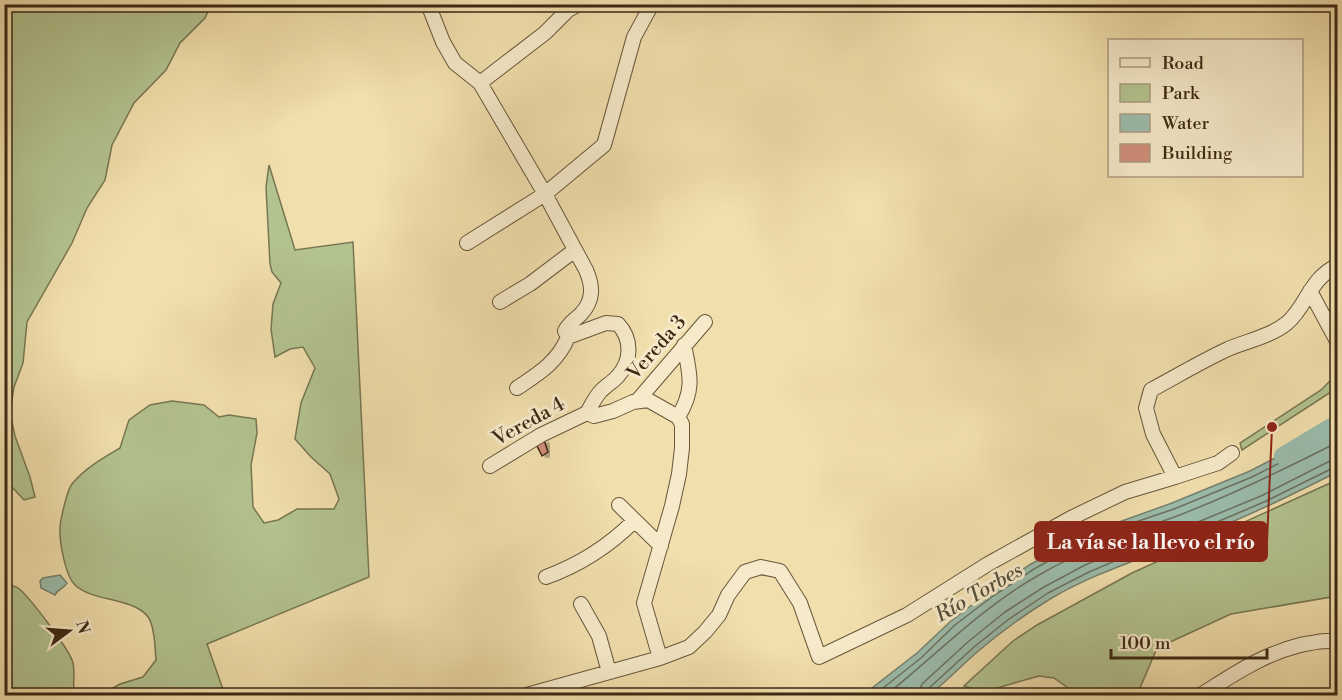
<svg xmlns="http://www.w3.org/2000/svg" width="1342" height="700" font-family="'Libre Bodoni',serif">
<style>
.green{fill:#b3c38f;stroke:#777652;stroke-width:1.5}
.water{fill:#9bbcac;stroke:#75816f;stroke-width:1.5}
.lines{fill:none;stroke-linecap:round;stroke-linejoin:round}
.shore{stroke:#6b7260;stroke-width:1.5}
.river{stroke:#9bbcac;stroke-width:18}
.building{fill:#d18d79;stroke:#3b2914;stroke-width:1.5;filter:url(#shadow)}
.minor-casing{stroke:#68563a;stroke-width:16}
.minor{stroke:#f6eaca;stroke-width:14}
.labels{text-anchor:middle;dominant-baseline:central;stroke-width:6;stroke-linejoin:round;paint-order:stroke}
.street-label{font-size:20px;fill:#3b2914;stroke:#f6eaca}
.water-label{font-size:21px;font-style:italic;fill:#534e3a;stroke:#f6eaca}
.leader{fill:none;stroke:#8f2418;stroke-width:2}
.callout-dot{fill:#8f2418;stroke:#f6eaca;stroke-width:2}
.callout{fill:#8f2418;stroke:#8f2418;stroke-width:2}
.callout-label{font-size:21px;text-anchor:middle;font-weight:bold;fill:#fff}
</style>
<defs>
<filter id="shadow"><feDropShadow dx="4.5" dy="2.5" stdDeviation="0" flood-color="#0004"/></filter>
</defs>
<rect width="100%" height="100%" fill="#f1dfad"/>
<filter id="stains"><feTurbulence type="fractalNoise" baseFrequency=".00333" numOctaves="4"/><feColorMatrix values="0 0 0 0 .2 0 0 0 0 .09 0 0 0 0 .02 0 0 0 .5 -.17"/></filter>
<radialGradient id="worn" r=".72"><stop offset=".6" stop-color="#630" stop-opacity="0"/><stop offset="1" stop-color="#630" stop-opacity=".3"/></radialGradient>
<!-- green -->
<path class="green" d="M 5,4 L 211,5 L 205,18 L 180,43 L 166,70 L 134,103 L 112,145 L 105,180 L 87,208 L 72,243 L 27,322 L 23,363 L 14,387 L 10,413 L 15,436 L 30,477 L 35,497 L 24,500 L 12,487 L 4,486 Z
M 269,165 L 295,250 L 353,242 L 369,577 L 207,644 L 225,695 L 105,695 L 106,692 L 120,684 L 143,677 L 156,660 C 155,648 155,634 151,623 C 143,597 93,603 75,585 C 66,577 60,545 60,532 C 59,524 67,490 72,484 C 85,468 103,458 120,448 L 129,420 L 150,405 L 172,401 L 204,405 L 219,417 L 229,415 L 256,419 L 257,433 L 251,465 L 253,507 L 264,523 L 278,520 L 297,509 L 334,509 L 339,499 L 330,474 L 311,457 L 295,439 L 301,403 L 315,368 L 303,347 L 290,349 L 275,357 L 271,329 L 273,304 L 281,283 L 272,272 L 270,264 L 266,187 Z
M 1337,374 L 1337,388 L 1242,450 L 1240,443 L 1321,390 Z
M 1337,480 L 1337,596 L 1231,614 L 1157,648 L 1137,695 L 1078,695 L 1054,678 L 1039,676 L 983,692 L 964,686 L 1013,641 L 1037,625 L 1132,573 Z
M 4,585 C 9,586 14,585 18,588 C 28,595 70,650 73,663 C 75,671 73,682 74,691 L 69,695 L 5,695 Z"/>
<!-- water -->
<path class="water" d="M 1337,426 L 1337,472 C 1288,497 1240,520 1188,540 C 1141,559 1094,573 1050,599 C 1024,615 999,633 976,653 C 960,667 946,682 929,695 L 863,695 L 917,653 L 951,621 L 990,591 L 1031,564 L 1074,541 L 1119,522 L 1172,503 L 1250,471 Z
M 60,575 L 67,583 C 64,589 57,589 55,595 L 41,588 L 40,581 L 43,578 Z"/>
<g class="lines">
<!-- shore -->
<path class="shore" d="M 873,696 L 921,658 L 955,625 L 993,596 L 1034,569 L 1076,546 L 1121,527 L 1174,509 L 1252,477 L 1338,433
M 885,696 C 936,655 982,607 1039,575 C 1083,549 1129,534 1177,516 C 1232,495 1285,469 1338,442
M 918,696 L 922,684 L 969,641 L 1005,612 L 1044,587 L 1085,565 L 1128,547 L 1181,529 L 1261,496 L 1330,461 L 1338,459
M 926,696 L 928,689 L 974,647 L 1009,619 L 1048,593 L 1089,572 L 1131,554 L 1184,536 L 1264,502 L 1333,468 L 1338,467"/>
<!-- river -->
<path class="river" d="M 1283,456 L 1338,423"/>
</g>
<!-- building -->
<path class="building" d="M 544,440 L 548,452 L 542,456 L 536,444 Z"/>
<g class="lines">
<!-- minor casing -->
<g class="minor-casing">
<path id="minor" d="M 428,4 L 443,42 L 455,63 L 480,83 L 545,194 L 586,270 C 593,286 594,300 581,314 C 575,320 569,323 565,331 L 568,337 L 606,323 L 618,324 C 632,339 632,360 618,376 C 613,382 605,386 600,392 C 594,399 591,406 587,413 L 594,416 L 613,411 L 633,402 L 648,400 L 678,417 L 682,424 L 682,448 L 679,474 L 672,506 L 644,603 L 660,658
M 1332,4 L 1338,9
M 480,83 L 545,33 L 568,10 L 579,4
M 467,243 L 545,194 L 604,145 L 634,37 L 652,4
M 1310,291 L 1338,343
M 500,302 L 530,284 L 575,250
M 517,388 C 538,374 558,362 568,337
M 638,400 L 705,322
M 678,417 C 695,390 690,374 684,345
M 490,466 L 541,435 L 587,413
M 1175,477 L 1218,463 L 1232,453
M 619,505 L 661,546
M 546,577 C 579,565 609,546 634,521
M 581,604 L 599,636 L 609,672
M 523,696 L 660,658 L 689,647 L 705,632 L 719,615 L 728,595 L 745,572 L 761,567 L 780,571 L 800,603 L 819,657 L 907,615 L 988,564 L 1071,518 L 1125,492 L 1175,477 L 1153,434 L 1146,408 L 1151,390 C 1177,376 1202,361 1228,349 C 1247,341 1271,336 1287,323 C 1308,305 1308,280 1338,265
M 1199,696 C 1233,675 1261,655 1300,645 C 1312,643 1326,639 1338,642"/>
</g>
<!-- minor -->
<use href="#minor" class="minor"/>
</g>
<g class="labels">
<!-- street labels -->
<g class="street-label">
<text transform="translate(657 348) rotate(-49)">Vereda 3</text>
<text transform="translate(529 422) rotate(-29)">Vereda 4</text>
</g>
<!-- water labels -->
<g class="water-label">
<text transform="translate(979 593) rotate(-30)">Río Torbes</text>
</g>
</g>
<!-- callouts -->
<path class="leader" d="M1272 427L1267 542"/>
<circle class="callout-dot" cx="1272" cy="427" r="6"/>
<rect class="callout" x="1035" y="522" width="232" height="39" rx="6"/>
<g class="callout-label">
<text x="1151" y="549">La vía se la llevo el río</text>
</g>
<!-- margin -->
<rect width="1342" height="700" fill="none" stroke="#f1dfad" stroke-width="24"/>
<rect x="6" y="6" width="1330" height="688" fill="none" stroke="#3b2914" stroke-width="3"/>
<rect x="12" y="12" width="1318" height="676" fill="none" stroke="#3b2914" stroke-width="1.5"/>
<!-- legend -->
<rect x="1108" y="39" width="195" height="138" fill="#f6eaca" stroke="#ab9d81" stroke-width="1.5"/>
<rect x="1120" y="58" width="30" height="9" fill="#f6eaca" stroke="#ab9d81" stroke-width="1.5"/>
<text x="1162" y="69" font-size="18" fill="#3b2914">Road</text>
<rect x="1120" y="84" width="30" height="18" fill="#b3c38f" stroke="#ab9d81" stroke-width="1.5"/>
<text x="1162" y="99" font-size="18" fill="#3b2914">Park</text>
<rect x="1120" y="114" width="30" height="18" fill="#9bbcac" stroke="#ab9d81" stroke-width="1.5"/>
<text x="1162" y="129" font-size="18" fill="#3b2914">Water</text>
<rect x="1120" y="144" width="30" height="18" fill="#d18d79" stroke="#ab9d81" stroke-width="1.5"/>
<text x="1162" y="159" font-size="18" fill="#3b2914">Building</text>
<!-- north arrow -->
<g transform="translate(69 631) rotate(74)" stroke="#f6eaca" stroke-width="4.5" paint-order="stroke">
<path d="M0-4.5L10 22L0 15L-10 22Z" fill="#3b2914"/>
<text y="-9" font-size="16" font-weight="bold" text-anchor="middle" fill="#3b2914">N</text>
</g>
<!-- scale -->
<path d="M1111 649v9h156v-9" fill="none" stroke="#3b2914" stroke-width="3"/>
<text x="1120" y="649" font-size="18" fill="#3b2914" stroke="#f6eaca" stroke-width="4.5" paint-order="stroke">100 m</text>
<rect width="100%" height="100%" filter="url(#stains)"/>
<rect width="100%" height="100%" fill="url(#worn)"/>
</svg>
